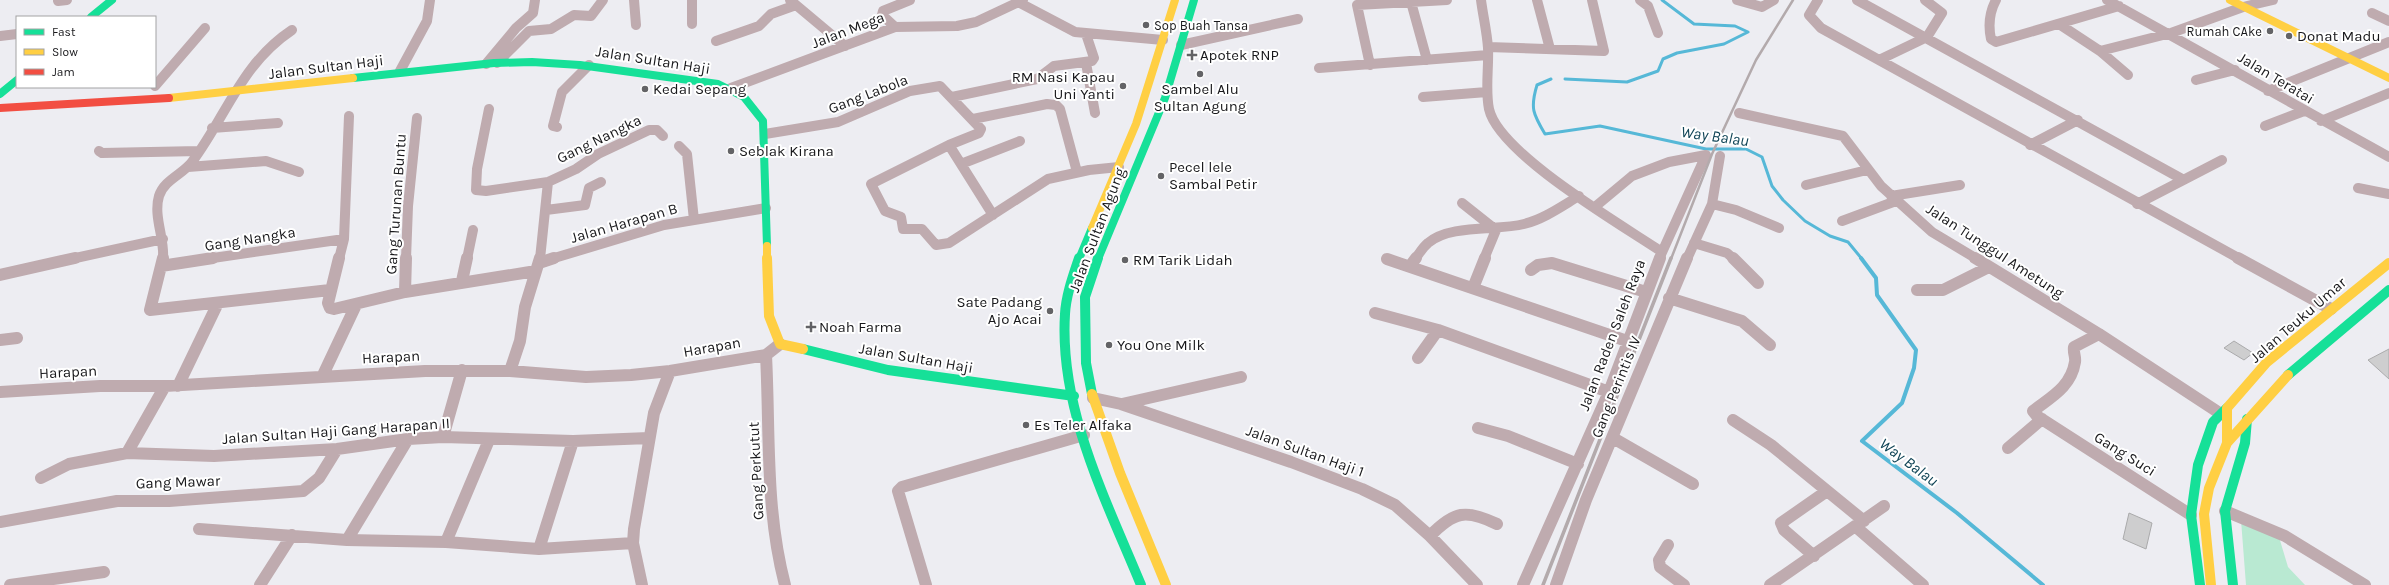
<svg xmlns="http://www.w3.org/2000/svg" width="2389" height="585" font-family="Karla,sans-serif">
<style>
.green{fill:#b9e9d2}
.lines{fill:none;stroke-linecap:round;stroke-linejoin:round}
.stream-far1{stroke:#56b8d7;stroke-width:3}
.stream{stroke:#56b8d7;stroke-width:4}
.building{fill:#cececf;stroke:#aaaaab}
.street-far1{stroke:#bfabaf;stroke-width:10}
.street{stroke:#bfabaf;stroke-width:12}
.fast-far1{stroke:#16e098;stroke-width:8}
.fast{stroke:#16e098;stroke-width:10}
.slow-far1{stroke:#ffcf43;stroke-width:8}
.slow{stroke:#ffcf43;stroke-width:10}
.jam{stroke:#f24e42;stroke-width:8}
.rail-far1{stroke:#b3aaac;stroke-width:2.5}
.rail{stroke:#b3aaac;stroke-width:3.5}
.poi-dot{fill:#636366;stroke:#fff;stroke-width:1.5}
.labels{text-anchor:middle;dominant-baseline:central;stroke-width:4;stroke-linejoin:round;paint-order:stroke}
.far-poi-label{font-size:13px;fill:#18181b;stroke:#fff;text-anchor:start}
.street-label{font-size:15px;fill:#18181b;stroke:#fff}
.poi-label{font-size:15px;fill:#18181b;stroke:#fff;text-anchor:start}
.water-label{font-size:16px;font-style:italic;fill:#114557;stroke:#fff}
</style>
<rect width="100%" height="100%" fill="#ededf2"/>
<!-- green -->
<path class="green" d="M 2241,520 L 2279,537 L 2288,567 L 2305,585 L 2246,585 Z"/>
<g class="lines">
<!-- stream-far1 -->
<path class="stream-far1" d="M 1551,79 L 1537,85 C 1530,108 1533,114 1545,134 L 1600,126 L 1706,149 L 1746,149 L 1762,157 L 1772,186 L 1783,200 L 1805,221 L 1830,236 L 1848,242 L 1862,259
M 1565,79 L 1627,82 L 1658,71 L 1663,59 L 1677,53 L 1724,44 L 1748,32 L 1735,26 L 1694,24 L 1662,0"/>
<!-- stream -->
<path class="stream" d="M 1861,258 L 1876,278 L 1877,295 L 1916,350 L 1914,368 L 1902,403 L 1862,441 L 1957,513 L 2043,585"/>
</g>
<!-- building -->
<path class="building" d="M 2234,341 L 2253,353 L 2244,360 L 2224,348 Z
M 2389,349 L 2389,379 L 2368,360 Z
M 2129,513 L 2152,523 L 2146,549 L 2123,539 Z"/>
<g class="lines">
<!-- street-far1 -->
<path class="street-far1" d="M 634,0 L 636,25
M 692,0 L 692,24
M 790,0 L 845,46
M 1481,0 C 1483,16 1487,32 1488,48 C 1489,68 1485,89 1489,109 C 1499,154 1622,225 1662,252
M 1537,0 L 1550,49
M 1640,0 L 1648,6 L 1658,33
M 1737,0 L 1762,7 L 1774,0
M 1818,0 L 1809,15 L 1821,28 L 2240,259
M 1857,0 L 2182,179
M 1996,0 C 1989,13 1988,25 1991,39 L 1996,42 L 2119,6
M 2107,0 L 2389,157
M 58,1 L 67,0
M 1018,2 L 1075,32 L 1163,40
M 1411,2 L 1427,60
M 2372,13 L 2389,21
M 2059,24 L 2100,51 L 2128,75
M 895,27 L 882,15 L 883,11 L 910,0
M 0,36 L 17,34
M 716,41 L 759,26 L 771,14 L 796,5
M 1181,45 L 1298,19
M 1488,47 L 1604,51 L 1592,0
M 2100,51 L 2171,33 L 2243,7 L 2273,0
M 1879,60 L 1927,37 L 1942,13 L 1925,0
M 497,63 L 529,31 L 551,29 L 574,15 L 591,16 L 603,0
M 1086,63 L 1095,113
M 486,64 L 516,28 L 533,13 L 535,0
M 1370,65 L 1357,5 L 1447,0
M 1319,68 L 1488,55
M 400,71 L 427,21 L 430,0
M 2196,80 L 2235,70
M 155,86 L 205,28
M 731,88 L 895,27 L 957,26 L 976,22 L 1023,0
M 2268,91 L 2389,42
M 952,97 L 1037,79 L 1054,66 L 1092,61 L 1094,58 L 1086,34
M 1423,97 L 1487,92
M 489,109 L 477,169 L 476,190 L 486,191 L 548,182
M 1739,113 L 1843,136 L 1881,186 L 1932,232 L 1977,259
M 973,119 L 1047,104 L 1056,105 L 1060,109 L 1077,172
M 2321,121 L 2389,93
M 2265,126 L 2304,111
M 557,127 L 553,126 L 562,92 L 589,65
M 212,128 L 278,123
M 765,134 L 838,122 L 910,91 L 940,86 L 981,129 L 979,133 L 949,145 L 871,184 L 885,211 L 901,217 L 903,229 L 922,229 L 936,245 L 949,243 L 1048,179 L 1089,170 L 1119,167
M 949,145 L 993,215
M 2030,145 L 2078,120
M 679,146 L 687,154 L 694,220
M 99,151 L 102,153 L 199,151
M 961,164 L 1020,141
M 188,167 L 266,161 L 299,172
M 1806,185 L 1867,170
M 2358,188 L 2389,194
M 1891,196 L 1960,185
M 1462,203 L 1496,230 L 1484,259
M 1712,204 L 1736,210 L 1779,228
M 2137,204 L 2222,160
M 1596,206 L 1632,176 L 1669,162 L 1706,155
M 546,210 L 585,205 L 589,188 L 601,182
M 1842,221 L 1896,201
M 344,239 L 349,116
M 1694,243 L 1727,253 L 1734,259
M 71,259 L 163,239
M 163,259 C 165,239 153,216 159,196 C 164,180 183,174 192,162 C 227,115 241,64 292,30
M 206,259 L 344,239 L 339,259
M 406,259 L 408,206 L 417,118
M 467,259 L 473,230
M 540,259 L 548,182 L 576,169 L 598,154 L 649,130 L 657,130 L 663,136
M 551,259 L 664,225 L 766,208
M 1415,259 C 1419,254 1423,247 1428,243 C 1450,224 1497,231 1524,224 C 1544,219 1562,206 1579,196
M 1659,259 L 1706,155
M 1687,259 L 1712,204 L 1720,156"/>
<!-- street -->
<path class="street" d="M 163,258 L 150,310 L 330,290
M 339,258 L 328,303 L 330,308 L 334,309 L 405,292 L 536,271
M 1733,258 L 1758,283
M 1975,258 L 2099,334 L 2221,414
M 2238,258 L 2331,309
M 1387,259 L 1627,341
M 539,263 L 554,258
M 161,266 L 213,258
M 1410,266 L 1416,258
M 1531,270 L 1538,265 L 1552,263 L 1646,292
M 0,275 L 75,258
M 462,281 L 467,258
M 1473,288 L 1485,258
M 1917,290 L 1943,290 L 1989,267
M 405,292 L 406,258
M 1669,298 L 1742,321 L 1770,345
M 1375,313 L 1438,330 L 1609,392
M 2099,334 L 2074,347 C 2073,353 2076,357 2075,362 C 2071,387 2051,397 2033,411 L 2037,416 L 2191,515
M 0,340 L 17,338
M 766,355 C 770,432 765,509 785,585
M 1418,358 L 1438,330
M 510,371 L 520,341 L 525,307 L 540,258
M 322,377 L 356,305
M 165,386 L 127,453 L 214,456 L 337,449 L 408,439 L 443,437 L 573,441 L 649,438
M 178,386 L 218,303
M 0,392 L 100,386 L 165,386 L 425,371 L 510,371 L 586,377 L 631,375 L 670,371 L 766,355 L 780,344
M 1093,398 L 1121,404 L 1291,462 L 1362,489 L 1395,505 L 1430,536 L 1477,585
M 1122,404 L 1241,377
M 1733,420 L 1771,445 L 1864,521
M 1478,428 L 1508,436 L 1578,464
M 443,437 L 462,370
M 1613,438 L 1693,484
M 2008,448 L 2042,419
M 41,478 L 69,464 L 127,453
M 2225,511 L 2285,536 L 2365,585
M 0,522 L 117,501 L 169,501 L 303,491 L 319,478 L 337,449
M 1856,527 L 1923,585
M 199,529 L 347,540 L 446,542 L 539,549 L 633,543
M 1430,536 C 1454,511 1466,509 1497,524
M 347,540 L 408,439
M 446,542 L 489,440
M 1668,545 L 1659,560 L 1660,567 L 1684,585
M 539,549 L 573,441
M 1814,556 L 1784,530 L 1781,523 L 1827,491
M 10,585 L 104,572
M 260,585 L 292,535
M 642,585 L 633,543 L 634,529 L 654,413 L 670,371
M 926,585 L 898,491 L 902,487 L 1084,435
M 1523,585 L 1609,392 L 1660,258
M 1556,585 L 1586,500 L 1687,258
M 1770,585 L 1884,506"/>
<!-- fast-far1 -->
<path class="fast-far1" d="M 91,17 L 112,0
M 353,78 L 494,63 L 532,62 L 580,65 L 718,84 L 744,97 L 763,121 L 767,246
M 0,94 L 17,80
M 1079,259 L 1092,228
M 1098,259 L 1165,98 L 1194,0"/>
<!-- fast -->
<path class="fast" d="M 1079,258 C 1073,276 1066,295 1065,314 C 1059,409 1106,500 1141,585
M 803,349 L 888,370 L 1074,396
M 2288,375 L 2389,290
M 1092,394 L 1086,363 L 1085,297 L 1098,258
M 2200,585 L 2191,515 L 2198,465 L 2213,422 L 2227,408
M 2233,585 L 2225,511 L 2245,443 L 2247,419"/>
<!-- slow-far1 -->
<path class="slow-far1" d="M 2230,0 L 2389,78
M 169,98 L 353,78
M 1092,228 L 1136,124 L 1175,0
M 767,246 L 767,259"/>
<!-- slow -->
<path class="slow" d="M 767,258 L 769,316 L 780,344 L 803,349
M 1092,394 L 1120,473 L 1166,585
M 2227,443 L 2227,408 L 2267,362 L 2389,263
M 2211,585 L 2204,514 L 2209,488 L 2227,443 L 2288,375"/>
<!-- jam -->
<path class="jam" d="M 0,108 L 169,98"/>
<!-- rail-far1 -->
<path class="rail-far1" d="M 1671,259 L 1712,154 L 1756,60 L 1793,0"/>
<!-- rail -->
<path class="rail" d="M 1543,585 L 1671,258"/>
</g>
<!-- markers -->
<g class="poi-dot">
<circle cx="1146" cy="25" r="4"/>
<circle cx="2270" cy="31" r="4"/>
<circle cx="2289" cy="36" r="4"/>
<path d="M1190 49h4v4h4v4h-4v4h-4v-4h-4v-4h4z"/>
<circle cx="1200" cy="74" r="4"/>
<circle cx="1123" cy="86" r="4"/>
<circle cx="645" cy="89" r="4"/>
<circle cx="731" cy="151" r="4"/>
<circle cx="1161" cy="176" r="4"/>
<circle cx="1125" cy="260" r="4"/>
<circle cx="1050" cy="311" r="4"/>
<path d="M809 321h4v4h4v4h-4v4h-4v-4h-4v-4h4z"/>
<circle cx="1109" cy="345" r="4"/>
<circle cx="1026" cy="425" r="4"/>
</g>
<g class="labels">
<!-- far-poi labels -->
<g class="far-poi-label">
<text x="1154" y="25">Sop Buah Tansa</text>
<text x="2262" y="31" text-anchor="end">Rumah CAke</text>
</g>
<!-- street labels -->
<g class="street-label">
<text transform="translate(848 30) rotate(-21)">Jalan Mega</text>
<text transform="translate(653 60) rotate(9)">Jalan Sultan Haji</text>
<text transform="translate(326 67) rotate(-7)">Jalan Sultan Haji</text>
<text transform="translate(2276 78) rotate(31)">Jalan Teratai</text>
<text transform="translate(868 94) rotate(-21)">Gang Labola</text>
<text transform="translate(599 139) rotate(-26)">Gang Nangka</text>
<text transform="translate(396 204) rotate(-86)">Gang Turunan Buntu</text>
<text transform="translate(624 223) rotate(-16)">Jalan Harapan B</text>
<text transform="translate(1097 230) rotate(-69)">Jalan Sultan Agung</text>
<text transform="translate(250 239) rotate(-9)">Gang Nangka</text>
<text transform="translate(1995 251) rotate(33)">Jalan Tunggul Ametung</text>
<text transform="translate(2298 320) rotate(-41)">Jalan Teuku Umar</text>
<text transform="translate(1612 335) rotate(-69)">Jalan Raden Saleh Raya</text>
<text transform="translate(712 347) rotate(-10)">Harapan</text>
<text transform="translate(391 357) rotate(-3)">Harapan</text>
<text transform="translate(916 358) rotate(10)">Jalan Sultan Haji</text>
<text transform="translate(68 372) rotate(-3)">Harapan</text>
<text transform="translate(1616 387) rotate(-68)">Gang Perintis IV</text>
<text transform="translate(336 431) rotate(-4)">Jalan Sultan Haji Gang Harapan II</text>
<text transform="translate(1305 451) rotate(20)">Jalan Sultan Haji 1</text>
<text transform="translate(2125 454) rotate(32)">Gang Suci</text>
<text transform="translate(756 471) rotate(-93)">Gang Perkutut</text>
<text transform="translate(178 482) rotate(-2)">Gang Mawar</text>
</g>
<!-- poi labels -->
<g class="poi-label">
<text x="2297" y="36">Donat Madu</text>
<text x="1200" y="55">Apotek RNP</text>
<text x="1115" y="77" text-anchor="end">RM Nasi Kapau<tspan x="1115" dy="17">Uni Yanti</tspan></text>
<text x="653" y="89">Kedai Sepang</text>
<text x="1200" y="89" text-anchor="middle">Sambel Alu<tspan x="1200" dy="17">Sultan Agung</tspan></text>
<text x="739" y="151">Seblak Kirana</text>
<text x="1169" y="167">Pecel lele<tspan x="1169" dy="17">Sambal Petir</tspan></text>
<text x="1133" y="260">RM Tarik Lidah</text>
<text x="1042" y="302" text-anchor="end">Sate Padang<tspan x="1042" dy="17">Ajo Acai</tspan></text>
<text x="819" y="327">Noah Farma</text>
<text x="1117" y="345">You One Milk</text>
<text x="1034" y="425">Es Teler Alfaka</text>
</g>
<!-- water labels -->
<g class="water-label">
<text transform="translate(1715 136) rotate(8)">Way Balau</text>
<text transform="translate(1909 462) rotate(37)">Way Balau</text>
</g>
</g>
<!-- legend -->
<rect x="16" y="16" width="140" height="72" fill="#ffffff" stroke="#a3a3a4"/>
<rect x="24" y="29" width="20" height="6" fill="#16e098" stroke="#a3a3a4"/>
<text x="52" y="36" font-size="12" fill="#18181b">Fast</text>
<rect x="24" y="49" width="20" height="6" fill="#ffcf43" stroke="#a3a3a4"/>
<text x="52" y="56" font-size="12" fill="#18181b">Slow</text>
<rect x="24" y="69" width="20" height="6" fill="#f24e42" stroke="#a3a3a4"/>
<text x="52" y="76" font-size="12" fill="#18181b">Jam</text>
</svg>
